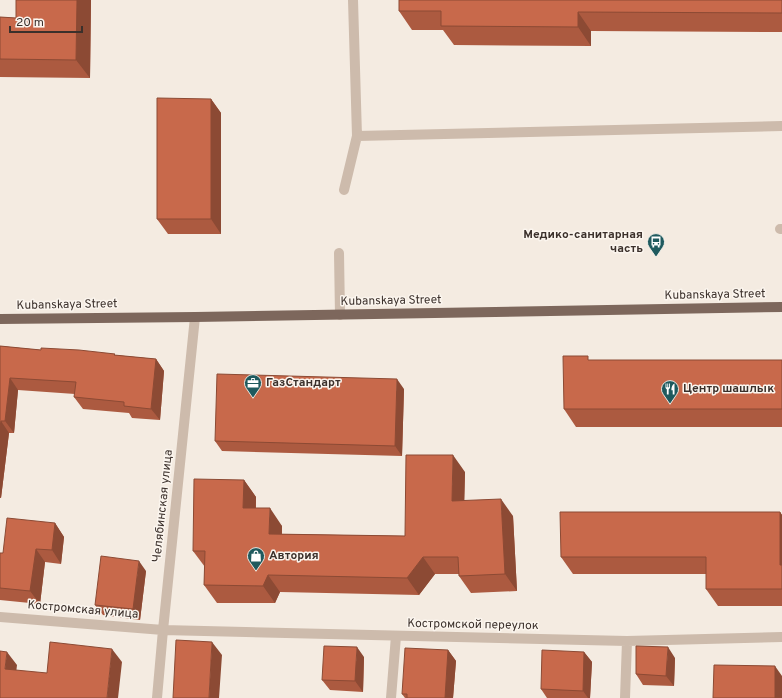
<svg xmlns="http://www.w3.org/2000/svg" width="782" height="698" font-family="Overpass,sans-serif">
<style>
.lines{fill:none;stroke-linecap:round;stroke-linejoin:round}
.minor{stroke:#cdbbac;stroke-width:10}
.major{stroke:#7d675c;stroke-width:10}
.wall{fill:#ac5a40}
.shaded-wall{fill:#8c4a34}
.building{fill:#c8694b;stroke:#8c4a34}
.labels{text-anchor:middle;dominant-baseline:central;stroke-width:3;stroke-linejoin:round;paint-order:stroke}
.poi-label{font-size:12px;font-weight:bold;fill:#3b302b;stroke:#fbf5ee;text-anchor:start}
.street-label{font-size:12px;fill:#3b302b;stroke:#fbf5ee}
</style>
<rect width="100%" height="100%" fill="#f4ebe1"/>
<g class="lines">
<!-- minor -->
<path class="minor" d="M 353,0 L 357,136
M 344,190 L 357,136 L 782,126
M 780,229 L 782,229
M 339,253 L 340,315
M 0,617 L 163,630 L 627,641 L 782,637
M 157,698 L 163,630 L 195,317
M 391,698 L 396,636
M 625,698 L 627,641"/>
<!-- major -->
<path class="major" d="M 0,319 L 195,317 L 782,307"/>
</g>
<!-- wall -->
<path class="wall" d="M 16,0 L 91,0 L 90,78 L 0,77 L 0,17 L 16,18 Z
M 782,0 L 782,32 L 591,31 L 591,46 L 454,45 L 443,30 L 412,30 L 399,11 Z
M 211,99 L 221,113 L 221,234 L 168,234 L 157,219 Z
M 0,346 L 41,350 L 115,354 L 115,355 L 156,359 L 164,371 L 160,420 L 132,418 L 129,413 L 83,409 L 74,397 L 75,394 L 18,390 L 14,433 L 9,433 L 1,498 L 0,498 Z
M 591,360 L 782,360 L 782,427 L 576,427 L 564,409 Z
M 404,389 L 402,456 L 222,451 L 215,441 Z
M 465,472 L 464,501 L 513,516 L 517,591 L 471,593 L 459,576 L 459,574 L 435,574 L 419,595 L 280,592 L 275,603 L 217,603 L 204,585 L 205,567 L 193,551 L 244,480 L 256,497 L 256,508 L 282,526 L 282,534 L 405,536 Z
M 780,512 L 782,515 L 782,606 L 718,606 L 706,589 L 706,574 L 573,574 L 561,557 Z
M 55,523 L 64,537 L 61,564 L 45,562 L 40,604 L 0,600 L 0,553 L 3,553 Z
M 146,571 L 140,620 L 103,615 L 95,605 Z
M 448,650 L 456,661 L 453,698 L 405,698 L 402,694 Z
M 584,652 L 592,662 L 590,698 L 547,698 L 541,689 Z
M 364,657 L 363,692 L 330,690 L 322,680 Z
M 675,658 L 674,686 L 643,685 L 636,674 Z"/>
<!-- shaded-wall -->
<path class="shaded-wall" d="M 77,0 L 91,0 L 90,78 L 76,60 Z
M 578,12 L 591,31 L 591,46 L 578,27 Z
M 211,99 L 221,113 L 221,234 L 211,219 Z
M 156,359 L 164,371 L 160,420 L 151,409 Z
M 10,378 L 18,390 L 14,433 L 5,421 Z
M 397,379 L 404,389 L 402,456 L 395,446 Z
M 1,421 L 9,433 L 1,498 L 0,497 L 0,427 Z
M 453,455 L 465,472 L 464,518 L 452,501 Z
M 244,480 L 256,497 L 255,525 L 243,508 Z
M 501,499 L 513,516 L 517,591 L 505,574 Z
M 270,508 L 282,526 L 281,551 L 269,534 Z
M 780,512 L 782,515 L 782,568 L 780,565 Z
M 55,523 L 64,537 L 61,564 L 52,550 Z
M 36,549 L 45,562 L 40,604 L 30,591 Z
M 423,557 L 435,574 L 419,595 L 407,578 Z
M 139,561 L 146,571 L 140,620 L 133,609 Z
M 268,575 L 280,592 L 275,603 L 263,586 Z
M 212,642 L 222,655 L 219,698 L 209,698 Z
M 357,647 L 364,657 L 363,692 L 355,681 Z
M 668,647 L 675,658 L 674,686 L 666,676 Z
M 112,649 L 122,662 L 118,698 L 107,698 Z
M 448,650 L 456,661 L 453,698 L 445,698 Z
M 7,652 L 17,665 L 15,682 L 5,669 Z
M 584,652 L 592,662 L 590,698 L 588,698 L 583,691 Z
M 775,666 L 782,676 L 782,698 L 775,698 Z"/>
<!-- building -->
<path class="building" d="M 16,0 L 77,0 L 76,60 L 0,59 L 0,17 L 16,18 Z
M 399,0 L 782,0 L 782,13 L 578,12 L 578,27 L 441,26 L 441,11 L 399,11 Z
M 157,98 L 211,99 L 211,219 L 157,219 Z
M 0,346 L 41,350 L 41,348 L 79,350 L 115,354 L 114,355 L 156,359 L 151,409 L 124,406 L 124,402 L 74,397 L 76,382 L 10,378 L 5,421 L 1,421 L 0,427 Z
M 563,356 L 588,356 L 588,360 L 782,360 L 782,409 L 564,409 Z
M 217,374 L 397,379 L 395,446 L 215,441 Z
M 406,455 L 453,455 L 452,501 L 501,499 L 505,574 L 459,576 L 458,557 L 423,557 L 407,578 L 268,575 L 263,586 L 204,585 L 205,551 L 193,551 L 194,479 L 244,480 L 243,508 L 270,508 L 269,534 L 405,536 Z
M 560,512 L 780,512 L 780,565 L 782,565 L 782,589 L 706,589 L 706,557 L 561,557 Z
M 7,518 L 55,523 L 52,550 L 36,549 L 30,591 L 0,588 L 0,553 L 3,553 Z
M 101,556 L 139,561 L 133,609 L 95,605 Z
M 176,640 L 212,642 L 209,698 L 173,698 Z
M 50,642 L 112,649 L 107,698 L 0,698 L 0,651 L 7,652 L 5,669 L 47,673 Z
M 324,646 L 357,647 L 355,681 L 322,680 Z
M 636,646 L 668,647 L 666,676 L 636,674 Z
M 405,648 L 448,650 L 445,698 L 407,698 L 407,694 L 402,694 Z
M 542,650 L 584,652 L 583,691 L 541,689 Z
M 714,665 L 775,666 L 775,698 L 713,698 Z"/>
<!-- icons -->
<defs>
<g id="bus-pin" transform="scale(0.9)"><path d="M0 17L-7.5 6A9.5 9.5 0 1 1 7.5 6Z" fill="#1f5a5e" stroke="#fbf5ee"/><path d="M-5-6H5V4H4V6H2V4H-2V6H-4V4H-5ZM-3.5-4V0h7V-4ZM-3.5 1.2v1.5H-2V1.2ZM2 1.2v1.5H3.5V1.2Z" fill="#fff"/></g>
<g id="office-pin" transform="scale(0.9)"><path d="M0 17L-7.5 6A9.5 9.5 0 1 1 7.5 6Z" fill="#1f5a5e" stroke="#fbf5ee"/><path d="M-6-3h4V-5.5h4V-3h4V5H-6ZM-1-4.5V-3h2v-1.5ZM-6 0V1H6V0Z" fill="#fff"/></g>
<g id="restaurant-pin" transform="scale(0.9)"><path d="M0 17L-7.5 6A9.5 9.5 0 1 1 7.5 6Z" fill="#1f5a5e" stroke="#fbf5ee"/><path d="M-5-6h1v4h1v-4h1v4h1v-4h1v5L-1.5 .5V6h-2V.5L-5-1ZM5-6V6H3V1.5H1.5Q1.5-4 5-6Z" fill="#fff"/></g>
<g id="shop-pin" transform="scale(0.9)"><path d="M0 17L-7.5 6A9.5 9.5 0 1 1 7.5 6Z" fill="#1f5a5e" stroke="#fbf5ee"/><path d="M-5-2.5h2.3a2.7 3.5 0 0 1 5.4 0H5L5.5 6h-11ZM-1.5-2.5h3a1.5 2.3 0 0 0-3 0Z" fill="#fff"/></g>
</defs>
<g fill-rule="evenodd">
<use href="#bus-pin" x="656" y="242"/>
<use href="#office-pin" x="253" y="383"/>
<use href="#restaurant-pin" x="670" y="389"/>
<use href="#shop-pin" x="256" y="556"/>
</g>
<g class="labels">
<!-- poi labels -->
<g class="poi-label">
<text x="643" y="235" text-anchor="end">Медико-санитарная<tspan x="643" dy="14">часть</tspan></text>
<text x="266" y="383">ГазСтандарт</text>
<text x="683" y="389">Центр шашлык</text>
<text x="269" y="556">Автория</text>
</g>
<!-- street labels -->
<g class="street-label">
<text transform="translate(715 295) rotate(-1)">Kubanskaya Street</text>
<text transform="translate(391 301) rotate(-1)">Kubanskaya Street</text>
<text transform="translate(67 305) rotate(-1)">Kubanskaya Street</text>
<text transform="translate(163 506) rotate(-84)">Челябинская улица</text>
<text transform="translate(83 610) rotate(5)">Костромская улица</text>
<text transform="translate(473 625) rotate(1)">Костромской переулок</text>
</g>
</g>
<!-- scale -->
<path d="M10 26v6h72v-6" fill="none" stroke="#3b302b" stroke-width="2"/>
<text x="16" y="26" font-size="12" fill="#3b302b" stroke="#fbf5ee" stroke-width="3" paint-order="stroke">20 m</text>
</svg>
